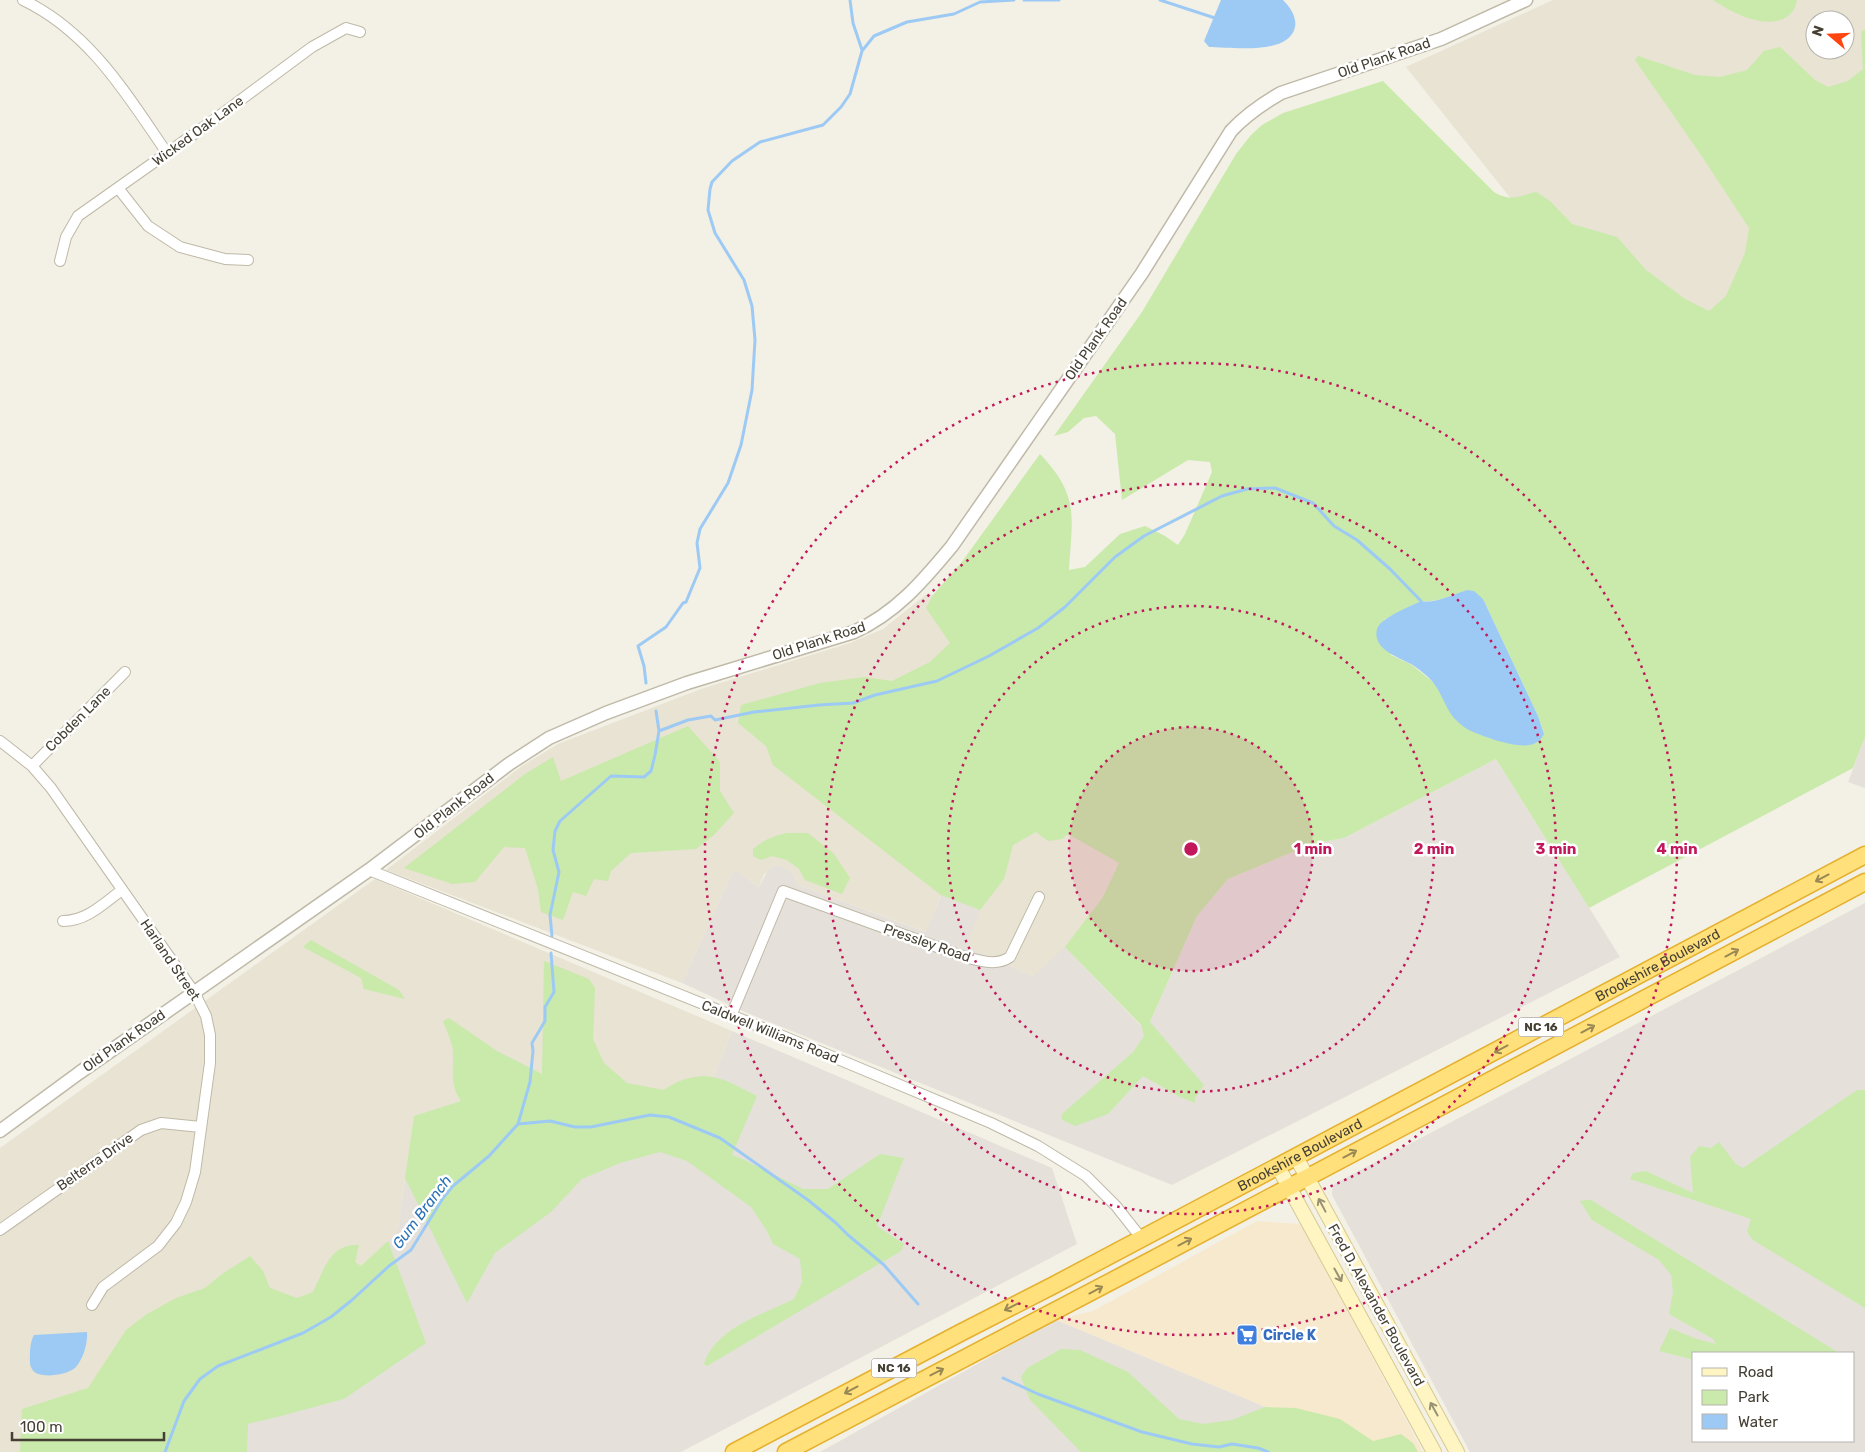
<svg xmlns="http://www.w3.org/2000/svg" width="1865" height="1452" font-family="Rubik,sans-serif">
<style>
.residential{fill:#e8e3d2;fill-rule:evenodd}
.commercial{fill:#f7e9ce}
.industrial{fill:#e5e1da;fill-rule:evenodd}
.green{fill:#c9eaab;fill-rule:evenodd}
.water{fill:#9dcaf4}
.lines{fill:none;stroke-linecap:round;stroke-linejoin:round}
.stream{stroke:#9dcaf4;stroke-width:3}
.minor-casing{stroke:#bfb9a7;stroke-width:12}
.tertiary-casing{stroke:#bfb9a7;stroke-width:15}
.secondary-casing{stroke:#d6c992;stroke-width:16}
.trunk-casing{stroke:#e5b02d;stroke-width:19}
.minor{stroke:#fff;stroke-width:10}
.tertiary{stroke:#fff;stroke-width:12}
.secondary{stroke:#fff5c3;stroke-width:14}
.trunk{stroke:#ffe07b;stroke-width:16}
.oneway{stroke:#998854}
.oneway2{stroke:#999174}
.ring{fill:none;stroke:#c2185b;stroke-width:2.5;stroke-dasharray:2.5 5}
.labels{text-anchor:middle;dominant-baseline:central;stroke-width:5;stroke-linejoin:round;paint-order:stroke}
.shield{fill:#fff;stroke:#7e7971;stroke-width:1}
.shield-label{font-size:12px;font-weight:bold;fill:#464034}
.street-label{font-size:14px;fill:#464034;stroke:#fff}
.shop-label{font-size:14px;font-weight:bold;fill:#366cbe;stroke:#fff;text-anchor:start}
.water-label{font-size:15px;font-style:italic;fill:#2870b7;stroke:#fff}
.centre{fill:#c2185b;stroke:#fff;stroke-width:2.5}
.ring-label{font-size:15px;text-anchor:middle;font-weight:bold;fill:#c2185b;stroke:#fff;stroke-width:5;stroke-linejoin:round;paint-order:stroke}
</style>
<rect width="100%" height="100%" fill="#f3f0e5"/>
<!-- residential -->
<path class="residential" d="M 1553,0 L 1865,0 L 1865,643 L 1406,67 ZM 1815,20 L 1845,20 L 1845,50 L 1815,50 Z
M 928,593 L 1148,697 L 1197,916 L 1033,976 L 966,947 L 940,896 L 927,932 L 798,885 L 791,871 L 780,866 L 764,874 L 759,887 L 734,869 L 682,983 L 386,870 L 522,766 L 558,744 L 701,689 L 850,643 L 883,629 Z
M 375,879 L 732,1031 L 702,1106 L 469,1099 L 414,1116 L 398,1229 L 264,1391 L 207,1452 L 0,1452 L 0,1148 Z"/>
<!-- commercial -->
<path class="commercial" d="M 1257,1221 L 1301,1224 L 1423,1452 L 1374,1452 L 1056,1320 L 1093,1311 Z"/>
<!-- industrial -->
<path class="industrial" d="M 1865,737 L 1865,788 L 1848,782 Z
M 1496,759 L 1620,957 L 1172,1185 L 745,1012 L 682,983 L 734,869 L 759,887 L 768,870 L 774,866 L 780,866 L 791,871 L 798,885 L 926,932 L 941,895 L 980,910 L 966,947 L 1033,976 L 1065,947 L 1146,1031 L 1197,916 L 1228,879 L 1312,844 L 1344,838 Z
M 1865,903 L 1865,1452 L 1470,1452 L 1332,1195 L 1332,1189 L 1334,1184 ZM 1694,1353 L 1854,1353 L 1854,1441 L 1694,1441 Z
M 732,1031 L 1052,1168 L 1077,1244 L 681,1452 L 207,1452 L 265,1390 L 398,1229 L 414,1116 L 469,1099 L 702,1106 Z
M 1056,1320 L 1374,1452 L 820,1452 Z"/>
<!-- green -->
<path class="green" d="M 1713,0 L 1797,0 C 1796,3 1795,9 1793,11 C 1774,35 1732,13 1713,0 Z
M 1865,29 L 1865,737 L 1853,768 L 1589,908 L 1496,759 L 1344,838 L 1312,844 L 1228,879 L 1197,916 L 1150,1022 L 1204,1085 L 1195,1098 L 1195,1103 L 1180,1097 L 1143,1076 L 1108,1114 L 1075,1126 L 1062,1120 L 1062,1114 L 1133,1052 L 1144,1036 L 1141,1025 L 1065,947 L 1103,897 L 1119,863 L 1068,834 L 1062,839 L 1048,841 L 1036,832 L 1013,845 L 1004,879 L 980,910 L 941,895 L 773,765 L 766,746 L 738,723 L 741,705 L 820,683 L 864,677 L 892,681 L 930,662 L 950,643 L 926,608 L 933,595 L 961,563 L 1040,454 C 1080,496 1072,517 1069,570 L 1085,567 L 1120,534 L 1145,526 L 1165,536 L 1178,545 L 1185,534 L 1212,472 L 1210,462 L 1188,460 L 1122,500 L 1115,434 L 1096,416 L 1084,418 L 1068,432 L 1054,436 L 1142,312 L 1236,154 L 1251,135 L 1262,125 L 1283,113 L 1383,81 L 1494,192 C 1510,202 1519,196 1536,192 L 1550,201 L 1572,224 L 1617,237 L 1646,270 L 1685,299 L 1709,311 L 1726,296 L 1745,253 L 1749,228 L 1701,155 L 1635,60 L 1638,56 L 1695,75 L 1720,77 L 1747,70 L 1764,51 L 1780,47 L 1815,80 L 1828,87 L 1848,81 L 1863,69 L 1861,32 ZM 1467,590 L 1483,599 L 1538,716 L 1544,734 L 1433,682 L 1412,665 L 1391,655 L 1384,620 L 1421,601 C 1435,603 1454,595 1467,590 Z
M 688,726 L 720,762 L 720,791 L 734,813 L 714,835 L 696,849 L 631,853 L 611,871 L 608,881 L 594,879 L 586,896 L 573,892 L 563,920 L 541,912 L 538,889 L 525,848 L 504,847 L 475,882 L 452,884 L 404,868 L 525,774 L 553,757 L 561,781 Z
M 788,833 L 808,833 L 834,854 L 850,878 L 842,894 L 805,880 L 799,869 L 787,860 L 772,856 L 761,860 L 753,856 L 753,849 C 764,840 774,835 788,833 Z
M 311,940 L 399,990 L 405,999 L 364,989 L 361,978 L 303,947 Z
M 544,961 L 589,979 L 595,988 L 593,1039 L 604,1063 L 627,1083 L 664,1090 C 677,1080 696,1074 713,1077 C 726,1079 745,1090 757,1096 L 732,1155 L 740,1158 L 803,1189 L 828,1189 L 880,1154 L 904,1158 L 877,1226 L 904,1244 L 901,1251 L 707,1366 L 704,1364 C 716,1327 762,1315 794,1299 L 802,1282 L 800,1259 L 773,1244 L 767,1231 L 751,1207 L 687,1161 L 660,1152 L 620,1163 L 582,1179 L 551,1212 L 495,1253 L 467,1303 L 405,1178 L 414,1116 L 461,1101 C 449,1083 454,1071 453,1051 C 452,1041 446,1030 443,1021 L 449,1018 L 497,1051 L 542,1074 Z
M 1857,1090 L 1865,1090 L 1865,1308 L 1753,1240 L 1747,1232 L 1751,1219 L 1630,1179 L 1633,1173 L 1646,1171 L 1693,1193 L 1690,1157 L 1699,1146 L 1711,1148 L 1719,1142 L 1736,1164 L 1743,1168 Z
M 1587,1200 L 1591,1200 L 1839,1353 L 1694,1353 L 1694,1360 L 1659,1351 L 1670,1328 L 1697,1339 L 1716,1344 L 1713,1339 L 1669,1314 L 1673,1292 L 1671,1275 L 1659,1260 L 1592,1220 L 1580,1201 Z
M 388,1241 L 426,1343 L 344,1399 L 277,1417 L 248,1424 L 247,1452 L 20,1452 L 22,1409 L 88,1388 L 126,1330 L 147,1314 L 176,1298 L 205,1288 L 222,1274 L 250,1256 L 263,1271 L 270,1288 L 297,1298 L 313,1292 C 324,1270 330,1243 359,1245 L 355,1262 L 361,1266 Z
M 1061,1349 L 1080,1350 L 1128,1372 L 1179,1419 L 1203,1424 L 1232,1420 L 1265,1407 L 1296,1408 L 1340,1419 L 1373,1441 L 1401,1434 L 1413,1443 L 1418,1452 L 1081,1452 L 1030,1400 L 1021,1377 L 1027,1368 Z"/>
<!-- water -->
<path class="water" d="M 1221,0 L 1283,0 C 1290,7 1297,17 1295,27 C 1289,56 1230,47 1209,47 L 1204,41 Z
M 1467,590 L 1474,591 L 1483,599 L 1538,716 L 1544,734 C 1541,739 1539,742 1533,744 C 1519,750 1481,736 1467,729 C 1462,726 1457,721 1453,717 C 1444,705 1440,688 1429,678 C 1424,673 1416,667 1411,664 C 1398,657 1372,649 1377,629 C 1380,618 1411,606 1421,601 C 1435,604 1454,594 1467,590 Z
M 87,1332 C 88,1343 83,1360 75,1368 C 67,1375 37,1380 32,1369 C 29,1365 30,1358 30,1354 C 30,1348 31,1340 34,1335 Z"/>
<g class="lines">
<!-- stream -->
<path class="stream" d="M 850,0 L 853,23 L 862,50
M 1024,0 L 1059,0
M 1160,0 L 1218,19
M 646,683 L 644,666 L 638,646 L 666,627 L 683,603 L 686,602 L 700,568 L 697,543 L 700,529 L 728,483 L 741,445 L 752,390 L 755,340 L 752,306 L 744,280 L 715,233 L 708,210 L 710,189 L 712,182 L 732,161 L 760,142 L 823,125 L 841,107 L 850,94 L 862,51 L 874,36 L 907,22 L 954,14 L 980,2 L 1014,0
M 659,731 L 688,720 L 711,716 L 715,720 L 754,712 L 819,705 L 853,703 L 875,695 L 937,681 L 989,656 L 1038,628 L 1065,607 L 1115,557 L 1144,536 L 1222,496 L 1247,489 L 1275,488 L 1313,503 L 1334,526 L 1357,540 L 1390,569 L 1421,601 L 1422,604
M 552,936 L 550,915 L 559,872 L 553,850 L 555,831 L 560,821 L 611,776 L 644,777 L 651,771 L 655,755 L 659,731 L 656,711
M 518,1124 L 550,1121 L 575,1127 L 591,1127 L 650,1115 L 669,1117 L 720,1138 L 808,1200 L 836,1223 L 848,1235 L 884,1265 L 918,1304
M 1003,1378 L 1038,1394 L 1142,1432 L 1192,1444 L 1219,1447 L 1232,1444 L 1258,1448 L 1268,1452
M 165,1452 L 184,1401 L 200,1379 L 218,1366 L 303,1333 L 331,1317 L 352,1300 L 389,1266 L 411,1250 L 443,1198 L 453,1186 L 489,1156 L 518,1124 L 530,1082 L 533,1051 L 532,1043 L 545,1021 L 545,1007 L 554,992 L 551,953"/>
<!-- minor casing -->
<g class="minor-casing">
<path id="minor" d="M 23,0 C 90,32 127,95 167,153
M 118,188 L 148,226 L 180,247 L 225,259 L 248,260
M 60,261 L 66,237 L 78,216 L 211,122 L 312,47 L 346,28 L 360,32
M 0,741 L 32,766 L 51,788 L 194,992 L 206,1016 L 210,1035 L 210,1063 L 195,1172 L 186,1202 L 176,1223 L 158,1246 L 103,1287 L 92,1305
M 32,766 L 125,672
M 369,870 L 773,1032 L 991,1123 L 1038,1146 L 1086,1176 L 1116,1206 L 1142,1239
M 63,921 C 87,921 104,903 122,890
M 731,1016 L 783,891 L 962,956 C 977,960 996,967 1010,957 L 1039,897
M 0,1230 L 141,1130 L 161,1123 L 201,1127"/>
</g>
<!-- tertiary casing -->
<g class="tertiary-casing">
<path id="tertiary" d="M 0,1131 L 79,1073 L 369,870 L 509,764 L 549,738 L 606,713 L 687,683 L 854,632 C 896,613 923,581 952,546 L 1142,273 L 1231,131 C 1246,115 1262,104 1281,93 L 1441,39 L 1526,0"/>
</g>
<!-- secondary casing -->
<g class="secondary-casing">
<path id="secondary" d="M 1296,1157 L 1457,1452
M 1278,1167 L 1434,1452"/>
</g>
<!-- trunk casing -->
<g class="trunk-casing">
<g id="trunk">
<path id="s1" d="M 734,1452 L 962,1332 L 1054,1285 L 1865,855"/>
<path d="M 786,1452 L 1127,1273 L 1865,882"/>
</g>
</g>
<!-- minor -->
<use href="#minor" class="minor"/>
<!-- tertiary -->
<use href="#tertiary" class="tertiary"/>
<!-- secondary -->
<use href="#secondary" class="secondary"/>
<!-- trunk -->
<use href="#trunk" class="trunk"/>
</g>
<!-- one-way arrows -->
<defs><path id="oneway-shaft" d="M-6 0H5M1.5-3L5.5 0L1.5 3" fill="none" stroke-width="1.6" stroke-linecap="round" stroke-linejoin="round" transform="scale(1.25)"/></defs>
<g class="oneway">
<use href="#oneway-shaft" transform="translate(1822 878) rotate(152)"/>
<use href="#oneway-shaft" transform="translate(1732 953) rotate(-28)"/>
<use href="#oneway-shaft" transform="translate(1588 1029) rotate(-28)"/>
<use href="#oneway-shaft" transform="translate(1501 1049) rotate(152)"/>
<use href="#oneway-shaft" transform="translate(1350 1154) rotate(-28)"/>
<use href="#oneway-shaft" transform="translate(1185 1242) rotate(-28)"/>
<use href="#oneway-shaft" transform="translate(1096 1290) rotate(-28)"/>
<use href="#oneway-shaft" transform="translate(1011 1307) rotate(153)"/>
<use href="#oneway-shaft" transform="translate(937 1372) rotate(-27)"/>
<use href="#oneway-shaft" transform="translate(851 1390) rotate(152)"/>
</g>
<g class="oneway2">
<use href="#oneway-shaft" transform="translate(1322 1205) rotate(-118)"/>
<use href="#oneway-shaft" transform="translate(1338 1275) rotate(61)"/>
<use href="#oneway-shaft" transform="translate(1434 1409) rotate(-119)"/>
</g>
<!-- distance rings -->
<circle cx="1191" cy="849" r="122" fill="#c2185b" fill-opacity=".12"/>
<g class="ring">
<circle cx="1191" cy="849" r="122"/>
<circle cx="1191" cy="849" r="243"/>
<circle cx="1191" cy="849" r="365"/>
<circle cx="1191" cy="849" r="486"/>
</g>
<!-- icons -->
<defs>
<g id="supermarket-square" transform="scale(1.125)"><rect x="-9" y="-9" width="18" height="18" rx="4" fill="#3f7fe0" stroke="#fff"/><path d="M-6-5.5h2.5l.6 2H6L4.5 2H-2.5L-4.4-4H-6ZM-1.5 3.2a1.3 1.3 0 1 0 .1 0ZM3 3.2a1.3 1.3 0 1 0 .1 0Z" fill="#fff"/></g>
</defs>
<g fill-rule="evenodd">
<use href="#supermarket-square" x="1247" y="1335"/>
</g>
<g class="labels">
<!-- shield labels -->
<g class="shield">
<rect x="1518.5" y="1017.5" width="45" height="19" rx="4"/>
<rect x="871.5" y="1358.5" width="45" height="19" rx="4"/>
</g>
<g class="shield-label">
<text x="1541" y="1027">NC 16</text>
<text x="894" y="1368">NC 16</text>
</g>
<!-- street labels -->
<g class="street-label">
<text transform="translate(1384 58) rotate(-19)">Old Plank Road</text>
<text transform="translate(198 131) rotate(-36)">Wicked Oak Lane</text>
<text transform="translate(1096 339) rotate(-55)">Old Plank Road</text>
<text transform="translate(819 641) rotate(-18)">Old Plank Road</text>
<text transform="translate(78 719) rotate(-45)">Cobden Lane</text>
<text transform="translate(454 806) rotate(-38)">Old Plank Road</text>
<text transform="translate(927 943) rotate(19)">Pressley Road</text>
<text transform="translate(170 960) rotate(56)">Harland Street</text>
<text stroke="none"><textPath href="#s1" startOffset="1044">Brookshire Boulevard</textPath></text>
<text transform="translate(770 1032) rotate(22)">Caldwell Williams Road</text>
<text transform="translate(124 1041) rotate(-35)">Old Plank Road</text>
<text stroke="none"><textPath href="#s1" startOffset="639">Brookshire Boulevard</textPath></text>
<text transform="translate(95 1162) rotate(-35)">Belterra Drive</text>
<text transform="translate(1376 1305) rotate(61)">Fred D. Alexander Boulevard</text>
</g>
<!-- shop labels -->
<g class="shop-label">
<text x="1263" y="1335">Circle K</text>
</g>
<!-- water labels -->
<g class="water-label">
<text transform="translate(422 1212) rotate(-53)">Gum Branch</text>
</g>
</g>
<circle cx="1191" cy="849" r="8" class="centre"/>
<g class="ring-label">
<text x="1313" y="854">1 min</text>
<text x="1434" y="854">2 min</text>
<text x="1556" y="854">3 min</text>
<text x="1677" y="854">4 min</text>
</g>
<!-- legend -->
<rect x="1692" y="1352" width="162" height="90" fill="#ffffff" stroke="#b5b3ae"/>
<rect x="1702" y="1368" width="25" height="8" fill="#fff5c3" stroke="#b5b3ae"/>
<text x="1738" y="1377" font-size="15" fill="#464034">Road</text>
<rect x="1702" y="1390" width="25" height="15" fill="#c9eaab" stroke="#b5b3ae"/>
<text x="1738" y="1402" font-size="15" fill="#464034">Park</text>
<rect x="1702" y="1414" width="25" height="15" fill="#9dcaf4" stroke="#b5b3ae"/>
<text x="1738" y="1427" font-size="15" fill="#464034">Water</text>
<!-- north arrow -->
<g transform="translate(1830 35) rotate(289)"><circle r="24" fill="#ffffff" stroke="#b5b3ae"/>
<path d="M0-4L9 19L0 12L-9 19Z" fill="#ff4610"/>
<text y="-8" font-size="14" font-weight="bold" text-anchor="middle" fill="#464034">N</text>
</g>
<!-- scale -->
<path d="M12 1432v8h152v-8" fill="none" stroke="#464034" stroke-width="2.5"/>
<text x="20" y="1432" font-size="15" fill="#464034" stroke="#ffffff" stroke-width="4" paint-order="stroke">100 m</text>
</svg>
